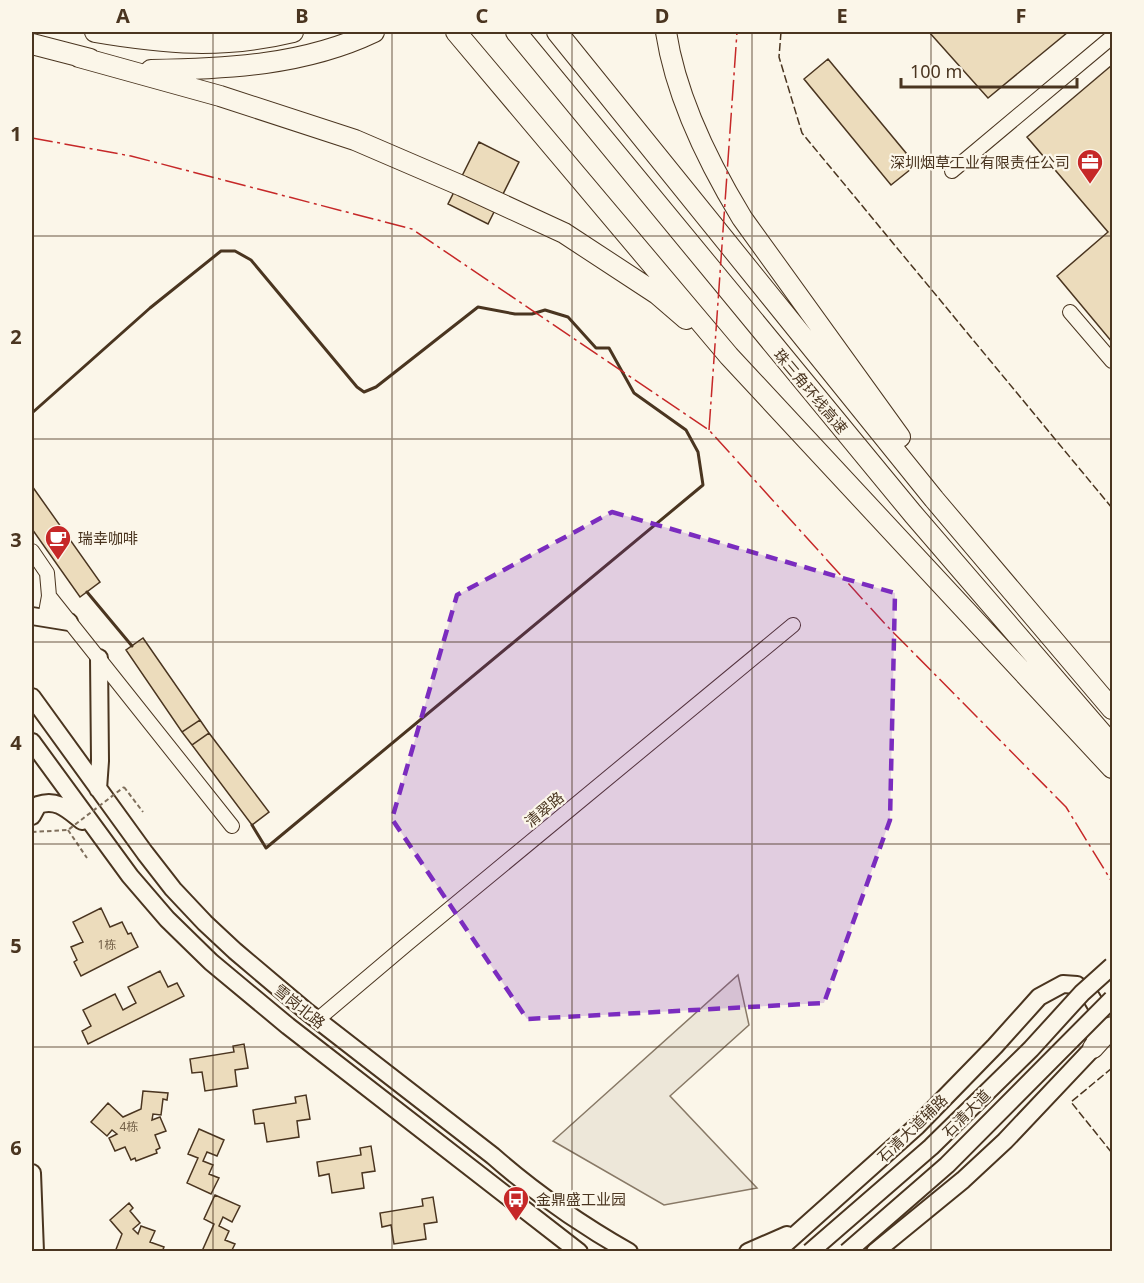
<svg xmlns="http://www.w3.org/2000/svg" width="1144" height="1283" font-family="'Noto Sans','Noto Sans SC',sans-serif">
<style>
.parking{fill:#ede7d9;stroke:#887966;stroke-width:1.5}
.building{fill:#ecdcbc;stroke:#4a3520;stroke-width:1.5}
.lines{fill:none;stroke-linecap:round;stroke-linejoin:round}
.minor-casing{stroke:#4a3520;stroke-width:16}
.major-casing{stroke:#4a3520;stroke-width:20}
.highway-casing{stroke:#4a3520;stroke-width:22}
.path{stroke:#7f6f5c;stroke-width:2;stroke-dasharray:4.5 3;stroke-linecap:butt}
.minor{stroke:#fbf6e9;stroke-width:14}
.major{stroke:#fbf6e9;stroke-width:16}
.highway{stroke:#fbf6e9;stroke-width:20}
.major-bridge-casing{stroke:#4a3520;stroke-width:20;stroke-linecap:butt}
.path-bridge{stroke:#7f6f5c;stroke-width:2;stroke-dasharray:4.5 3;stroke-linecap:butt}
.major-bridge{stroke:#fbf6e9;stroke-width:16}
.fence{stroke:#4a3520;stroke-width:1.5;stroke-dasharray:8 3;stroke-linecap:butt}
.wall{stroke:#4a3520;stroke-width:3}
.power{stroke:#c62828;stroke-width:1.5;stroke-dasharray:21 4.5 3 4.5;stroke-linecap:butt}
.marked{fill:#7b2cbf;fill-opacity:0.2;stroke:#7b2cbf;stroke-width:4.5;stroke-dasharray:12 8;stroke-linejoin:round}
.grid{fill:none;stroke:#4a3520;stroke-width:1.5;stroke-opacity:0.55}
.labels{text-anchor:middle;dominant-baseline:central;stroke-width:4.5;stroke-linejoin:round;paint-order:stroke}
.number-label{font-size:12px;fill:#725f47}
.poi-label{font-size:15px;fill:#4a3520;stroke:#fbf6e9;text-anchor:start}
.street-label{font-size:15px;fill:#4a3520;stroke:#fbf6e9}
.neatline{fill:none;stroke:#4a3520;stroke-width:2}
.grid-label{font-size:20px;text-anchor:middle;font-weight:bold;fill:#4a3520}
</style>
<rect width="100%" height="100%" fill="#fbf6e9"/>
<!-- parking -->
<path class="parking" d="M 738,975 L 749,1025 L 670,1096 L 757,1188 L 664,1205 L 553,1141 Z"/>
<!-- building -->
<path class="building" d="M 929,32 L 1068,32 L 988,98 Z
M 828,59 L 916,165 L 891,185 L 804,79 Z
M 1112,65 L 1112,342 L 1057,276 L 1108,232 L 1027,137 Z
M 479,142 L 519,162 L 488,224 L 448,204 Z
M 32,486 L 100,582 L 80,597 L 32,529 Z
M 143,638 L 200,720 L 182,732 L 126,650 Z
M 200,720 L 209,733 L 192,745 L 182,732 Z
M 209,733 L 269,812 L 252,825 L 192,745 Z
M 101,908 L 110,927 L 122,922 L 128,934 L 131,933 L 138,947 L 81,976 L 74,962 L 77,960 L 71,947 L 83,942 L 73,922 Z
M 160,971 L 168,987 L 177,983 L 184,996 L 88,1044 L 82,1031 L 91,1026 L 83,1010 L 115,994 L 123,1010 L 136,1003 L 128,987 Z
M 244,1044 L 248,1068 L 235,1070 L 237,1086 L 205,1091 L 202,1072 L 192,1073 L 190,1059 L 234,1052 L 233,1046 Z
M 143,1091 L 168,1093 L 167,1100 L 163,1099 L 161,1115 L 153,1114 L 152,1120 L 160,1117 L 166,1131 L 155,1135 L 160,1148 L 156,1150 L 157,1153 L 136,1161 L 135,1158 L 131,1160 L 125,1147 L 115,1151 L 109,1138 L 117,1134 L 112,1130 L 107,1136 L 91,1122 L 108,1103 L 123,1117 L 141,1109 Z
M 306,1095 L 310,1119 L 297,1121 L 299,1137 L 267,1142 L 264,1123 L 255,1124 L 253,1110 L 296,1103 L 295,1097 Z
M 199,1129 L 224,1140 L 217,1156 L 207,1152 L 203,1161 L 213,1165 L 209,1174 L 219,1178 L 211,1194 L 187,1183 L 198,1158 L 188,1154 Z
M 371,1146 L 375,1171 L 362,1173 L 364,1188 L 332,1193 L 329,1174 L 319,1176 L 317,1162 L 361,1155 L 360,1148 Z
M 215,1195 L 240,1206 L 232,1222 L 223,1217 L 219,1226 L 229,1231 L 225,1240 L 235,1244 L 231,1252 L 209,1252 L 203,1249 L 214,1224 L 204,1219 Z
M 433,1197 L 437,1222 L 424,1224 L 426,1239 L 394,1244 L 391,1225 L 382,1227 L 380,1213 L 423,1206 L 422,1199 Z
M 129,1203 L 133,1208 L 130,1211 L 140,1223 L 133,1229 L 138,1234 L 141,1226 L 155,1231 L 150,1242 L 164,1247 L 162,1252 L 115,1252 L 122,1234 L 110,1220 Z"/>
<g class="lines">
<!-- minor casing -->
<g class="minor-casing">
<path id="minor" d="M 952,171 L 1112,37
M 1070,312 L 1112,361
M 32,551 L 47,573 L 49,596 L 45,618
M 49,596 L 232,826
M 317,1020 L 407,944 L 793,625"/>
</g>
<!-- major casing -->
<g class="major-casing">
<path id="major" d="M 32,616 L 69,622
M 32,697 L 145,853 L 173,889 L 205,923 L 235,951 L 306,1011 L 493,1156 C 535,1193 580,1224 629,1252
M 32,742 L 130,876 L 167,919 L 211,962 L 288,1026 L 579,1252
M 98,789 L 100,761 L 99,658
M 32,816 L 38,805 C 57,798 68,810 82,821
M 32,1173 L 35,1252
M 748,1252 L 787,1235
M 776,1252 L 917,1126 L 995,1046 L 1039,997 L 1063,984 L 1077,985 L 1091,997 L 1098,1009 L 1099,1023 L 1093,1048 L 1005,1141 L 963,1180 L 875,1252"/>
</g>
<!-- highway casing -->
<g class="highway-casing">
<path id="highway" d="M 95,32 C 165,44 223,49 293,32
M 456,32 L 729,356 L 1112,768
M 516,32 L 913,514 L 1112,745
M 557,32 L 934,499 L 1112,709
M 666,32 C 676,97 708,162 742,218 L 900,437
M 32,44 L 90,59
M 79,57 L 220,96 L 355,140 L 462,186 L 564,233 L 657,294 L 686,319
M 151,70 C 227,69 305,65 374,32
M 1093,1048 L 1112,1027"/>
</g>
<!-- path -->
<path class="path" d="M 124,787 L 143,812
M 68,830 L 87,858"/>
<!-- minor -->
<use href="#minor" class="minor"/>
<!-- major -->
<use href="#major" class="major"/>
<!-- highway -->
<use href="#highway" class="highway"/>
<!-- major-bridge casing -->
<g class="major-bridge-casing">
<path id="major-bridge" d="M 810,1252 L 931,1147 L 1031,1049 L 1082,993 L 1112,966
M 847,1252 L 947,1165 L 1112,999"/>
</g>
<!-- path-bridge -->
<path class="path-bridge" d="M 32,832 L 68,830 L 124,787"/>
<!-- major-bridge -->
<use href="#major-bridge" class="major-bridge"/>
<!-- fence -->
<path class="fence" d="M 781,32 L 779,57 L 802,133 L 1112,508
M 1112,1068 L 1071,1102 L 1112,1153"/>
<!-- wall -->
<path class="wall" d="M 32,413 L 150,308 L 221,251 L 235,251 L 251,260 L 357,387 L 364,392 L 376,387 L 478,307 L 515,314 L 532,314 L 545,310 L 568,317 L 596,348 L 609,348 L 634,393 L 686,430 L 698,452 L 703,485 L 266,848 L 252,825
M 87,592 L 132,646"/>
<!-- power -->
<path class="power" d="M 32,138 L 131,156 L 412,229 L 709,430 L 886,625 L 1066,807 L 1112,882
M 709,430 L 737,32"/>
</g>
<!-- marked area -->
<path class="marked" d="M 612,512 L 895,593 L 890,820 L 824,1003 L 527,1019 L 392,819 L 457,595 Z"/>
<!-- grid -->
<path class="grid" d="M 213,32 L 213,1252M 392,32 L 392,1252M 572,32 L 572,1252M 752,32 L 752,1252M 931,32 L 931,1252M 32,236 L 1112,236M 32,439 L 1112,439M 32,642 L 1112,642M 32,844 L 1112,844M 32,1047 L 1112,1047"/>
<!-- icons -->
<defs>
<g id="office-pin" transform="scale(1.35)"><path d="M0 17L-7.5 6A9.5 9.5 0 1 1 7.5 6Z" fill="#c62828" stroke="#fbf6e9"/><path d="M-6-3h4V-5.5h4V-3h4V5H-6ZM-1-4.5V-3h2v-1.5ZM-6 0V1H6V0Z" fill="#fff"/></g>
<g id="cafe-pin" transform="scale(1.35)"><path d="M0 17L-7.5 6A9.5 9.5 0 1 1 7.5 6Z" fill="#c62828" stroke="#fbf6e9"/><path d="M-5.5-4.5H6V0H3Q3 3.5 0 3.5H-2.5Q-5.5 3.5-5.5 0ZM3-3.2v2h1.7v-2ZM-6 4.5H4V6H-6Z" fill="#fff"/></g>
<g id="bus-pin" transform="scale(1.35)"><path d="M0 17L-7.5 6A9.5 9.5 0 1 1 7.5 6Z" fill="#c62828" stroke="#fbf6e9"/><path d="M-5-6H5V4H4V6H2V4H-2V6H-4V4H-5ZM-3.5-4V0h7V-4ZM-3.5 1.2v1.5H-2V1.2ZM2 1.2v1.5H3.5V1.2Z" fill="#fff"/></g>
</defs>
<g fill-rule="evenodd">
<use href="#office-pin" x="1090" y="162"/>
<use href="#cafe-pin" x="58" y="538"/>
<use href="#bus-pin" x="516" y="1199"/>
</g>
<g class="labels">
<!-- number labels -->
<g class="number-label">
<text x="107" y="944">1栋</text>
<text x="129" y="1126">4栋</text>
</g>
<!-- poi labels -->
<g class="poi-label">
<text x="1070" y="162" text-anchor="end">深圳烟草工业有限责任公司</text>
<text x="78" y="538">瑞幸咖啡</text>
<text x="536" y="1199">金鼎盛工业园</text>
</g>
<!-- street labels -->
<g class="street-label">
<text transform="translate(811 391) rotate(50)">珠三角环线高速</text>
<text transform="translate(544 809) rotate(-40)">清翠路</text>
<text transform="translate(300 1006) rotate(39)">雪岗北路</text>
<text transform="translate(966 1113) rotate(-45)">石清大道</text>
<text transform="translate(912 1128) rotate(-44)">石清大道辅路</text>
</g>
</g>
<!-- border -->
<rect width="1144" height="1283" fill="none" stroke="#fbf6e9" stroke-width="66"/>
<!-- scale -->
<path d="M901 78v9h176v-9" fill="none" stroke="#4a3520" stroke-width="3"/>
<text x="910" y="78" font-size="18" fill="#4a3520" stroke="#fbf6e9" stroke-width="4.5" paint-order="stroke">100 m</text>
<rect x="33" y="33" width="1078" height="1217" class="neatline"/>
<g class="grid-label">
<text x="123" y="23">A</text>
<text x="302" y="23">B</text>
<text x="482" y="23">C</text>
<text x="662" y="23">D</text>
<text x="842" y="23">E</text>
<text x="1021" y="23">F</text>
<text x="16" y="141">1</text>
<text x="16" y="344">2</text>
<text x="16" y="547">3</text>
<text x="16" y="750">4</text>
<text x="16" y="953">5</text>
<text x="16" y="1155">6</text>
</g>
</svg>
